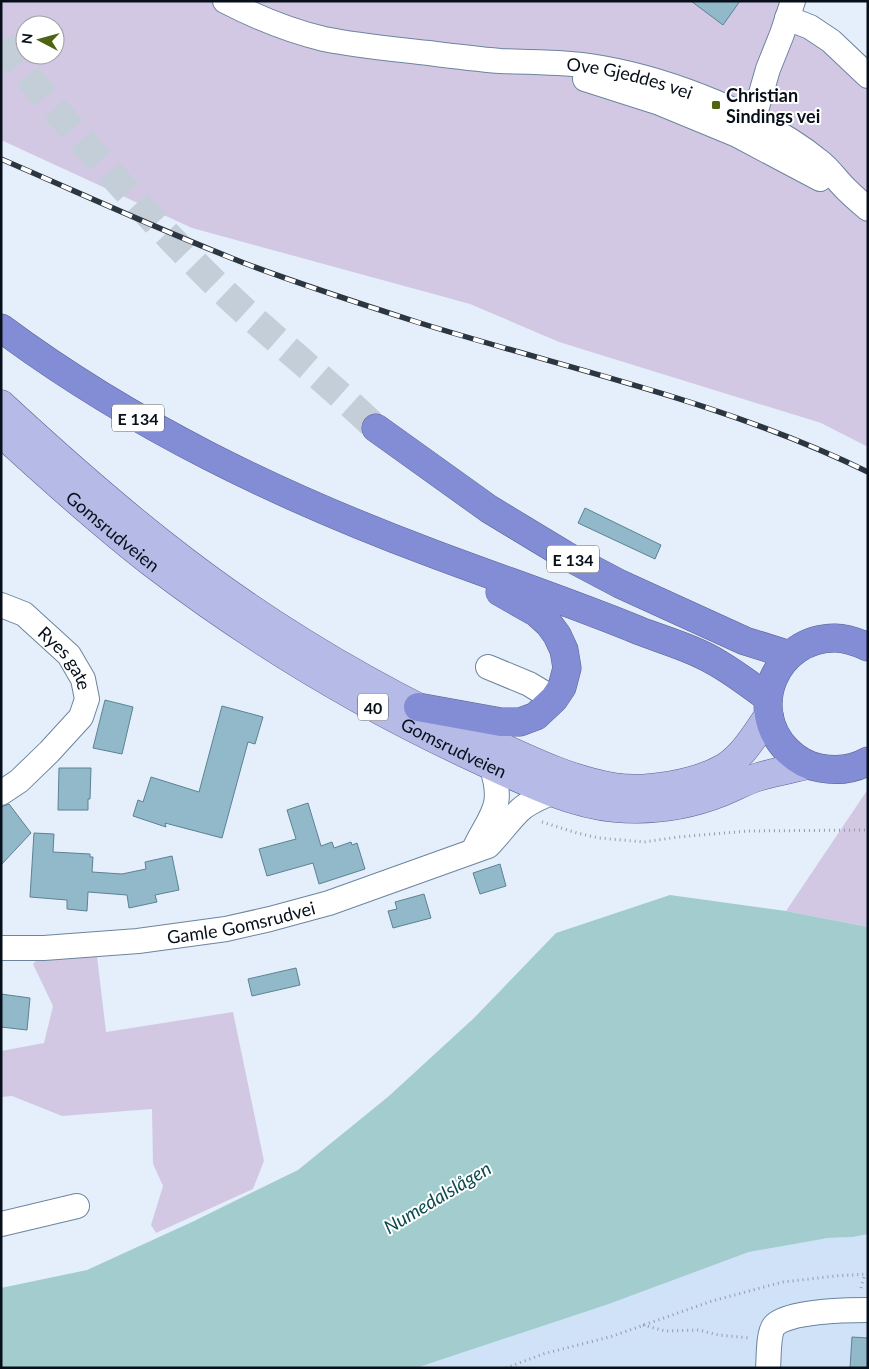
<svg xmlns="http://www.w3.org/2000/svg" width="869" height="1369" font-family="Lato,sans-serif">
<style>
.built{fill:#d0e2f8}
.green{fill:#d3c8e4;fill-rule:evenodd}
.water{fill:#a2ccce}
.building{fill:#91b9ca;stroke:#5c8292}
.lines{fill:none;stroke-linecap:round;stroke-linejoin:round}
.highway-tunnel{stroke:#c3ced9;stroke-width:28;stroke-dasharray:28 14;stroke-linecap:butt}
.minor-casing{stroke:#6c849e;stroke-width:26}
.major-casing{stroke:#586194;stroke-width:29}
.highway-casing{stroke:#586194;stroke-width:29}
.path{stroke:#929ca7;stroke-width:3;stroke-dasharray:1 4;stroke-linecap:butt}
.minor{stroke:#fff;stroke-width:24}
.major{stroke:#b5bbe6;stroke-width:28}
.highway{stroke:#838dd5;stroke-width:28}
.rail-casing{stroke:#2c3640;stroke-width:5.5}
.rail{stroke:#fff;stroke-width:4;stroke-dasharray:11;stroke-linecap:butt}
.poi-dot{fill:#4e6411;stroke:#fff;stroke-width:2}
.labels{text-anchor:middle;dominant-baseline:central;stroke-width:4;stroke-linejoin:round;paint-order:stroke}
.shield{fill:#fff;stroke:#51585f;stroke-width:1}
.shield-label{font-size:16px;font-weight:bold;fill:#07101a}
.street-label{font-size:18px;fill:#07101a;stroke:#fff}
.poi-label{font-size:18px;font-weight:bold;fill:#07101a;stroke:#fff;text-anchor:start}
.water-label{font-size:19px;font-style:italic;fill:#0b4a4e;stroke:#fff}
</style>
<rect width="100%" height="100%" fill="#e4effb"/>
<!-- built -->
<path class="built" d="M 868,1234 L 868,1368 L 416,1368 L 606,1305 L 749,1252 L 828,1238 L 853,1237 Z"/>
<!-- green -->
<path class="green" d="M 1,1 L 800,1 L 792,19 L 868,64 L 868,447 L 821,423 L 559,342 L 470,304 L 192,228 L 1,140 ZM 25,25 L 55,25 L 55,55 L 25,55 Z
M 868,789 L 868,927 L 786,911 Z
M 97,956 L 106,1032 L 233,1012 L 264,1161 L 253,1189 L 156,1233 L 151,1225 L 163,1186 L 153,1164 L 152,1109 L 62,1116 L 12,1096 L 1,1097 L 1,1051 L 44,1043 L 53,1006 L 33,964 L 38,958 Z"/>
<!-- water -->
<path class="water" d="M 670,895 L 786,911 L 868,927 L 868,1234 L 853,1237 L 828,1238 L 749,1252 L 606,1305 L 416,1368 L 1,1368 L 1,1288 L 87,1270 L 192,1222 L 298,1170 L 389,1096 L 474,1018 L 556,933 Z"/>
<!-- building -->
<path class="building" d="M 691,1 L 740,1 L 723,25 Z
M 585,508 L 661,545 L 655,559 L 578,523 Z
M 105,700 L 133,707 L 122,754 L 93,748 Z
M 222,706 L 263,717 L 255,744 L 248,742 L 222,838 L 165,823 L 166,827 L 133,816 L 138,800 L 143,802 L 151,777 L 199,792 Z
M 59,768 L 91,768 L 90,799 L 88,799 L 88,810 L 58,810 Z
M 308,803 L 321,846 L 332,842 L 334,848 L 351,842 L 352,845 L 357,843 L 365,869 L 319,884 L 313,863 L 267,876 L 259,849 L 296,839 L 287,810 Z
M 9,804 L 31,833 L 1,865 L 1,807 Z
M 34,833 L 54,834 L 53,852 L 90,854 L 90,857 L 93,857 L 92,872 L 122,874 L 146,869 L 145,862 L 172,856 L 179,890 L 155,895 L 157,902 L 129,908 L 127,895 L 88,892 L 87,911 L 67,909 L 67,900 L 30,897 Z
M 500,864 L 506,886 L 480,894 L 473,873 Z
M 424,894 L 431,918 L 393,928 L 388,911 L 397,909 L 395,902 Z
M 296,968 L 300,985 L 252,996 L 248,979 Z
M 1,994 L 30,998 L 27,1030 L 1,1027 Z
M 852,1337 L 868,1338 L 868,1368 L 850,1368 Z"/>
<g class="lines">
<!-- highway-tunnel -->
<path class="highway-tunnel" d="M 1,43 C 70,129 142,212 221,289 C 271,337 326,380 376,428"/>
<!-- minor casing -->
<g class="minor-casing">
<g id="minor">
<path id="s1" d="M 225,1 C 256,17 290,31 324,39 C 358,46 394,49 429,53 C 452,56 476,59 500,61 C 534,62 568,62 602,68 C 671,80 765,117 819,161 C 830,169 838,182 848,191 C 854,197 861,203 868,209"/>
<path d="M 787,18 L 810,27 L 831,41 L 868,76"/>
<path d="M 585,79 L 657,102 L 737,135 L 820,179"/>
<path d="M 742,130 L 753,121 L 768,69 L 782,34 L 793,1"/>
<path id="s2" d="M 1,605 L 24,614 L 69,655 L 83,679 L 87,699 L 81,717 L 49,752 L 19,781 L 1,793"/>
<path d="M 488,667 L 529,684 L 554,699"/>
<path d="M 475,847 C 492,813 505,806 491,765"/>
<path id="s3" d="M 1,948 L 44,948 L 138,941 L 226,929 L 270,919 L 329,903 L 488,846 C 499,835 508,822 519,811 C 528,802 542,797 553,792"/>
<path d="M 1,1224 L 77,1206"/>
<path d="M 768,1368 C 769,1358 768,1334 774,1326 C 786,1311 848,1310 868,1310"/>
</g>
</g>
<!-- major casing -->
<g class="major-casing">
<g id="major">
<path d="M 1,404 C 54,453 108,501 164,545 C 264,624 377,691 493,743 C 532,761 571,780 614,787 C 646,792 696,784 725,767 C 744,755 756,733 769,715"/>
<path id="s4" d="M 1,433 C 50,478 100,523 153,564 C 254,641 364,707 479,760 C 520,779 569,804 615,808 C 650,811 687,806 720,793 C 733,788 745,781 758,777 C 775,772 792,769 808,765"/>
</g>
</g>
<!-- highway casing -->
<g class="highway-casing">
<path id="highway" d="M 1,328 C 133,426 281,497 434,554 C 503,580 572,603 640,631 C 666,641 695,649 719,664 C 736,674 752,686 768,698
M 376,428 L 489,509 L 565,555 L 620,584 L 745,641 L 790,655
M 868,647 C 857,642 847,638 835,638 C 776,638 746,708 787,750 C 796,759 807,766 820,768 C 837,771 853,770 868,761
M 418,707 L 501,722 L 520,722 L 536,716 L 554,699 L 562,687 L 567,668 L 564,650 L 557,635 L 549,624 L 537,613 L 500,592"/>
</g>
<!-- path -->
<path class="path" d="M 542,822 L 577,833 L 599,838 L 644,842 L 678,837 L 748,831 L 868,830
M 861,1288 L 865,1274
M 643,1325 L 665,1331 L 699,1330 L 718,1335 L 750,1338
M 506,1368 L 543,1354 L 613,1336 L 712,1301 L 764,1287 L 783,1282 L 835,1276 L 868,1274"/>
<!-- minor -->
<use href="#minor" class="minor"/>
<!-- major -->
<use href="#major" class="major"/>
<!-- highway -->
<use href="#highway" class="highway"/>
<!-- rail casing -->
<g class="rail-casing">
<path id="rail" d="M 1,159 C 82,194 162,231 244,263 C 302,285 361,304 420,323 C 571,370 725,402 868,472"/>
</g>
<!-- rail -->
<use href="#rail" class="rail"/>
</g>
<!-- markers -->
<rect class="poi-dot" x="711" y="100" width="10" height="10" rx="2.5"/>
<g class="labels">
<!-- shield labels -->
<g class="shield">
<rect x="112" y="404.5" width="52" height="27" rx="4"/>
<rect x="547" y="545.5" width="52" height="27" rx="4"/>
<rect x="358" y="693.5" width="30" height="27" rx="4"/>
</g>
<g class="shield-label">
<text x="138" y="418">E 134</text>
<text x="573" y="559">E 134</text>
<text x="373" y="707">40</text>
</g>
<!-- street labels -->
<g class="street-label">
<text stroke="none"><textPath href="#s1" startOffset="415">Ove Gjeddes vei</textPath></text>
<text stroke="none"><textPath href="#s4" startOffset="149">Gomsrudveien</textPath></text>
<text stroke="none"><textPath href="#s2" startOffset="86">Ryes gate</textPath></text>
<text stroke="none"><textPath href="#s4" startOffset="554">Gomsrudveien</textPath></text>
<text stroke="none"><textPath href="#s3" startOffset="242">Gamle Gomsrudvei</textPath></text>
</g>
<!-- poi labels -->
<g class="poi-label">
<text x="726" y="95">Christian<tspan x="726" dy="21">Sindings vei</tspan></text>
</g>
<!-- water labels -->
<g class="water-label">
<text transform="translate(437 1197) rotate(-31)">Numedalslågen</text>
</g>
</g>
<!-- border -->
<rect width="869" height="1369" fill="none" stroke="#07101a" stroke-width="5"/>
<!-- north arrow -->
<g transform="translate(40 40) rotate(276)"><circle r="24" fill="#ffffff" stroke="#9c9fa3"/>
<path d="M0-4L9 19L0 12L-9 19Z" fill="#4e6411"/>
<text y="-8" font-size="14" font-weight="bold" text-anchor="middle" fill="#07101a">N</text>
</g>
</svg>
